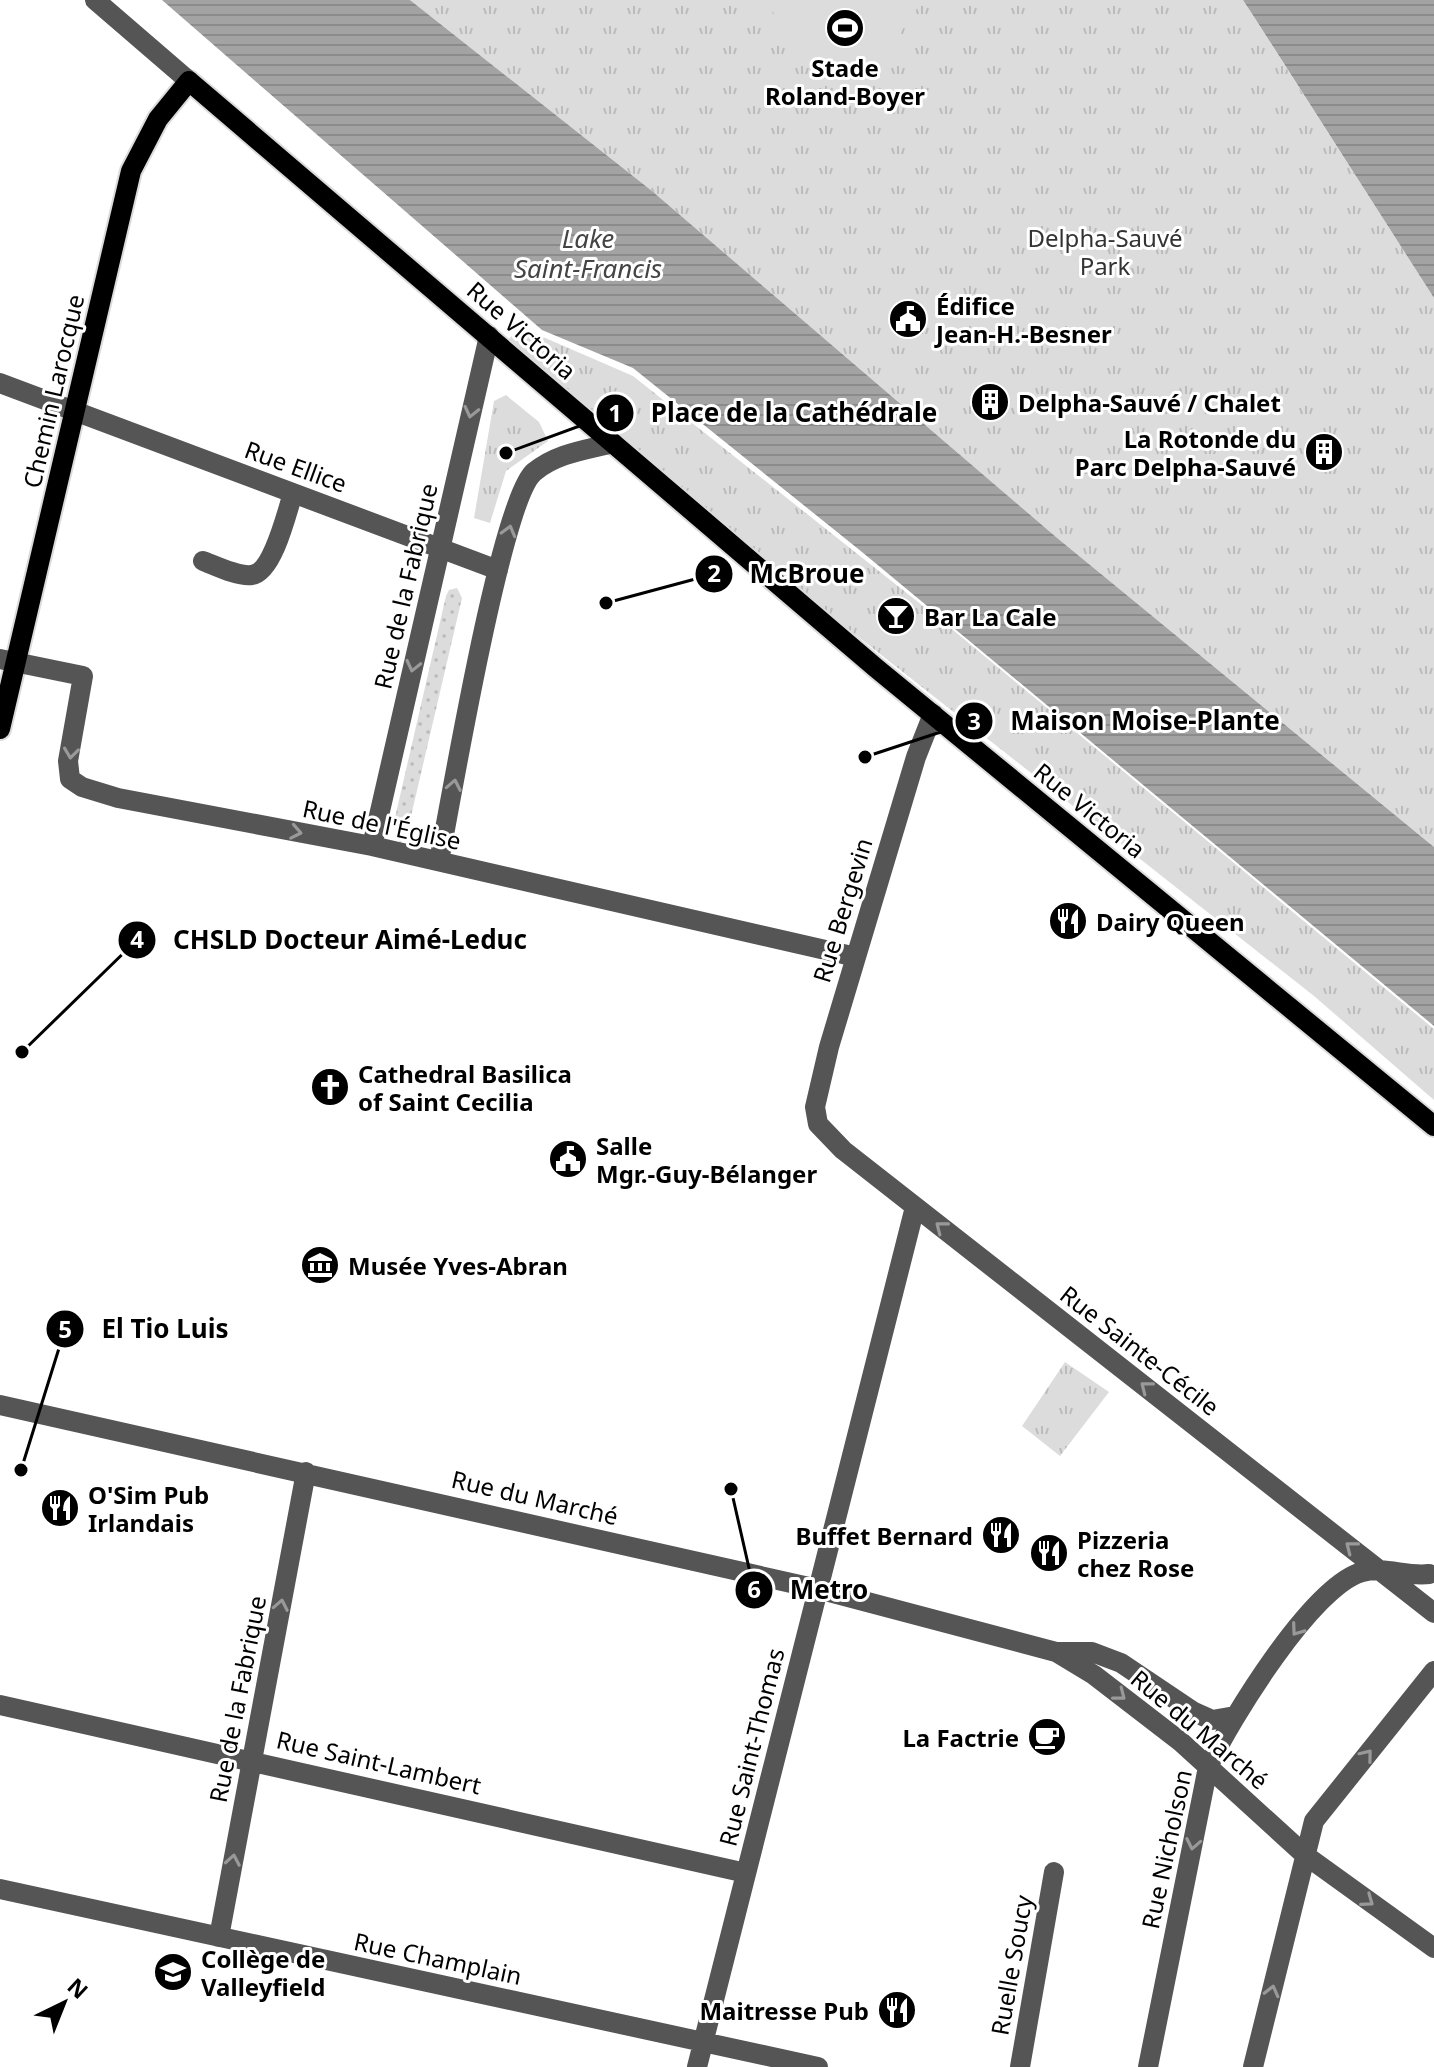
<svg xmlns="http://www.w3.org/2000/svg" width="1434" height="2067" font-family="'Noto Sans',sans-serif">
<style>
.grass{fill:url(#grass-dots)}
.park{fill:url(#park-tufts)}
.pitch{fill:#dcdcdc}
.water{fill:url(#water-rules)}
.lines{fill:none;stroke-linecap:round;stroke-linejoin:round}
.major-casing{stroke:#dbdbdb;stroke-width:24}
.minor{stroke:#555;stroke-width:20}
.major{stroke:#000;stroke-width:20}
.oneway{stroke:#999}
.labels{text-anchor:middle;dominant-baseline:central;stroke-width:6;stroke-linejoin:round;paint-order:stroke}
.poi-label{font-size:24px;font-weight:bold;fill:#000;stroke:#fff;text-anchor:start}
.park-label{font-size:24px;fill:#333;stroke:#fff}
.street-label{font-size:24px;fill:#000;stroke:#fff}
.water-label{font-size:26px;font-style:italic;fill:#444;stroke:#fff}
.leader{fill:none;stroke:#000;stroke-width:3}
.callout-dot{fill:#000;stroke:#fff;stroke-width:3}
.mark-label{font-size:24px;text-anchor:middle;font-weight:bold;fill:#fff}
.callout-label{font-size:26px;text-anchor:middle;font-weight:bold;fill:#000;stroke:#fff;stroke-width:6;stroke-linejoin:round;paint-order:stroke}
</style>
<defs>
<pattern id="grass-dots" width="8" height="8" patternUnits="userSpaceOnUse" patternTransform="scale(2)"><rect width="8" height="8" fill="#dcdcdc"/><path d="M2 2h.1M6 6h.1" fill="none" stroke="#bbb" stroke-width="1.8" stroke-linecap="round"/></pattern>
<pattern id="park-tufts" width="24" height="20" patternUnits="userSpaceOnUse" patternTransform="scale(2)"><rect width="24" height="20" fill="#dcdcdc"/><path d="M3 7l-1-3M5 7V3M7 7l1-3M15 17l-1-3M17 17v-4M19 17l1-3" fill="none" stroke="#bbb"/></pattern>
<pattern id="water-rules" width="6" height="5" patternUnits="userSpaceOnUse" patternTransform="scale(2)"><rect width="6" height="5" fill="#a3a3a3"/><path d="M0 2.5h6" fill="none" stroke="#8b8b8b"/></pattern>
</defs>
<rect width="100%" height="100%" fill="#fff"/>
<!-- grass -->
<path class="grass" d="M 457,588 L 462,598 L 408,829 L 400,844 L 394,822 L 446,596 L 449,590 Z"/>
<!-- park -->
<path class="park" d="M 410,0 L 1243,0 L 1434,298 L 1434,847 L 1056,537 L 652,191 Z
M 520,327 L 633,376 L 947,625 L 1434,1029 L 1434,1100 L 1314,996 L 497,352 Z
M 506,395 L 539,422 L 548,441 L 506,471 L 490,523 L 474,518 L 494,401 Z
M 1065,1362 L 1109,1392 L 1060,1456 L 1022,1426 Z"/>
<!-- pitch -->
<path class="pitch" d="M 761,0 L 923,0 L 870,76 L 840,70 L 802,42 Z"/>
<!-- water -->
<path class="water" d="M 162,0 L 410,0 L 652,191 L 1056,537 L 1434,847 L 1434,1026 L 862,552 L 633,368 L 542,330 Z
M 1243,0 L 1434,0 L 1434,298 L 1256,20 Z"/>
<g class="lines">
<!-- major casing -->
<g class="major-casing">
<path id="major" d="M 0,729 L 131,171 L 158,119 L 189,81 L 876,668 L 1434,1126"/>
</g>
<!-- minor -->
<path class="minor" d="M 95,0 L 189,81
M 0,383 L 498,570
M 203,561 C 216,566 238,577 252,575 C 273,572 287,512 293,493
M 0,659 L 83,676 L 68,761 L 70,779 L 82,787 L 118,798 L 372,846 L 856,957
M 933,714 L 916,757 L 829,1047 L 815,1107 L 818,1124 L 843,1150 L 1434,1613
M 372,846 L 489,336
M 439,861 C 451,801 501,500 534,472 C 557,453 586,450 613,443
M 0,1405 L 818,1589 L 1056,1652 L 1092,1652 L 1121,1663 L 1194,1712 L 1212,1720 L 1235,1716
M 1056,1652 L 1094,1675 L 1181,1742 L 1305,1855 L 1434,1948
M 0,1705 L 746,1873
M 0,1889 L 818,2067
M 219,1937 L 306,1472
M 697,2067 L 915,1207
M 1020,2067 L 1054,1872
M 1148,2067 L 1208,1767 C 1230,1720 1312,1586 1362,1572 C 1385,1566 1406,1577 1429,1574
M 1253,2067 L 1314,1821 L 1434,1671"/>
<!-- major -->
<use href="#major" class="major"/>
</g>
<!-- one-way arrows -->
<defs><path id="oneway-chevron" d="M-2-3.5L2.5 0L-2 3.5" fill="none" stroke-width="1.6" stroke-linecap="round" stroke-linejoin="round" transform="scale(2)"/></defs>
<g class="oneway">
<use href="#oneway-chevron" transform="translate(471 412) rotate(103)"/>
<use href="#oneway-chevron" transform="translate(509 531) rotate(-75)"/>
<use href="#oneway-chevron" transform="translate(413 666) rotate(103)"/>
<use href="#oneway-chevron" transform="translate(71 753) rotate(97)"/>
<use href="#oneway-chevron" transform="translate(454 785) rotate(-79)"/>
<use href="#oneway-chevron" transform="translate(296 832) rotate(11)"/>
<use href="#oneway-chevron" transform="translate(941 1227) rotate(-142)"/>
<use href="#oneway-chevron" transform="translate(1146 1387) rotate(-142)"/>
<use href="#oneway-chevron" transform="translate(1351 1547) rotate(-142)"/>
<use href="#oneway-chevron" transform="translate(281 1605) rotate(-79)"/>
<use href="#oneway-chevron" transform="translate(1297 1630) rotate(126)"/>
<use href="#oneway-chevron" transform="translate(1120 1695) rotate(38)"/>
<use href="#oneway-chevron" transform="translate(1367 1755) rotate(-51)"/>
<use href="#oneway-chevron" transform="translate(1193 1844) rotate(101)"/>
<use href="#oneway-chevron" transform="translate(233 1860) rotate(-80)"/>
<use href="#oneway-chevron" transform="translate(1368 1901) rotate(36)"/>
<use href="#oneway-chevron" transform="translate(1272 1991) rotate(-76)"/>
</g>
<!-- icons -->
<defs>
<g id="stadium-disc" transform="scale(2)"><circle r="9.5" fill="#000" stroke="#fff"/><path d="M0-5a6.5 5 0 1 0 0 10a6.5 5 0 1 0 0-10ZM-3.5-1.8h7v3.6h-7Z" fill="#fff"/></g>
<g id="civic-disc" transform="scale(2)"><circle r="9.5" fill="#000" stroke="#fff"/><path d="M-.6-6.5H3V-4.5H.6V-3L4-1V1h2V6H-6V1h2V-1L-.6-3ZM-1.2 2.5V6h2.4V2.5Z" fill="#fff"/></g>
<g id="building-disc" transform="scale(2)"><circle r="9.5" fill="#000" stroke="#fff"/><path d="M-4-6H4V6H1V3H-1V6H-4ZM-2.5-4.3h1.7v1.8h-1.7ZM.8-4.3h1.7v1.8H.8ZM-2.5-1h1.7V.8h-1.7ZM.8-1h1.7V.8H.8Z" fill="#fff"/></g>
<g id="bar-disc" transform="scale(2)"><circle r="9.5" fill="#000" stroke="#fff"/><path d="M-6-5H6L.8 .8V4.5H3.5V6h-7V4.5H-.8V.8Z" fill="#fff"/></g>
<g id="restaurant-disc" transform="scale(2)"><circle r="9.5" fill="#000" stroke="#fff"/><path d="M-5-6h1v4h1v-4h1v4h1v-4h1v5L-1.5 .5V6h-2V.5L-5-1ZM5-6V6H3V1.5H1.5Q1.5-4 5-6Z" fill="#fff"/></g>
<g id="church-disc" transform="scale(2)"><circle r="9.5" fill="#000" stroke="#fff"/><path d="M-1.2-6h2.4v3.5h3.3v2.4h-3.3V6h-2.4V-.1h-3.3v-2.4h3.3Z" fill="#fff"/></g>
<g id="museum-disc" transform="scale(2)"><circle r="9.5" fill="#000" stroke="#fff"/><path d="M0-6L6-3V-2H-6V-3ZM-5-1h2V3h-2ZM-1-1h2V3h-2ZM3-1h2V3H3ZM-6 4H6V6H-6Z" fill="#fff"/></g>
<g id="cafe-disc" transform="scale(2)"><circle r="9.5" fill="#000" stroke="#fff"/><path d="M-5.5-4.5H6V0H3Q3 3.5 0 3.5H-2.5Q-5.5 3.5-5.5 0ZM3-3.2v2h1.7v-2ZM-6 4.5H4V6H-6Z" fill="#fff"/></g>
<g id="university-disc" transform="scale(2)"><circle r="9.5" fill="#000" stroke="#fff"/><path d="M0-5L7-2L0 1L-7-2ZM-4 1L0 2.5L4 1V4Q0 6-4 4Z" fill="#fff"/></g>
</defs>
<g fill-rule="evenodd">
<use href="#stadium-disc" x="845" y="28"/>
<use href="#civic-disc" x="908" y="319"/>
<use href="#building-disc" x="990" y="402"/>
<use href="#building-disc" x="1324" y="452"/>
<use href="#bar-disc" x="896" y="616"/>
<use href="#restaurant-disc" x="1068" y="921"/>
<use href="#church-disc" x="330" y="1087"/>
<use href="#civic-disc" x="568" y="1159"/>
<use href="#museum-disc" x="320" y="1265"/>
<use href="#restaurant-disc" x="60" y="1508"/>
<use href="#restaurant-disc" x="1001" y="1535"/>
<use href="#restaurant-disc" x="1049" y="1553"/>
<use href="#cafe-disc" x="1047" y="1737"/>
<use href="#university-disc" x="173" y="1972"/>
<use href="#restaurant-disc" x="897" y="2010"/>
</g>
<g class="labels">
<!-- poi labels -->
<g class="poi-label">
<text x="845" y="67" text-anchor="middle">Stade<tspan x="845" dy="28">Roland-Boyer</tspan></text>
<text x="936" y="305">Édifice<tspan x="936" dy="28">Jean-H.-Besner</tspan></text>
<text x="1018" y="402">Delpha-Sauvé / Chalet</text>
<text x="1296" y="438" text-anchor="end">La Rotonde du<tspan x="1296" dy="28">Parc Delpha-Sauvé</tspan></text>
<text x="924" y="616">Bar La Cale</text>
<text x="1096" y="921">Dairy Queen</text>
<text x="358" y="1073">Cathedral Basilica<tspan x="358" dy="28">of Saint Cecilia</tspan></text>
<text x="596" y="1145">Salle<tspan x="596" dy="28">Mgr.-Guy-Bélanger</tspan></text>
<text x="348" y="1265">Musée Yves-Abran</text>
<text x="88" y="1494">O'Sim Pub<tspan x="88" dy="28">Irlandais</tspan></text>
<text x="973" y="1535" text-anchor="end">Buffet Bernard</text>
<text x="1077" y="1539">Pizzeria<tspan x="1077" dy="28">chez Rose</tspan></text>
<text x="1019" y="1737" text-anchor="end">La Factrie</text>
<text x="201" y="1958">Collège de<tspan x="201" dy="28">Valleyfield</tspan></text>
<text x="869" y="2010" text-anchor="end">Maitresse Pub</text>
</g>
<!-- park labels -->
<g class="park-label">
<text x="1105" y="237">Delpha-Sauvé<tspan x="1105" dy="28">Park</tspan></text>
</g>
<!-- street labels -->
<g class="street-label">
<text transform="translate(522 330) rotate(41)">Rue Victoria</text>
<text transform="translate(53 391) rotate(-77)">Chemin Larocque</text>
<text transform="translate(296 466) rotate(20)">Rue Ellice</text>
<text transform="translate(405 586) rotate(-77)">Rue de la Fabrique</text>
<text transform="translate(1090 810) rotate(39)">Rue Victoria</text>
<text transform="translate(382 824) rotate(12)">Rue de l'Église</text>
<text transform="translate(842 910) rotate(-73)">Rue Bergevin</text>
<text transform="translate(1140 1350) rotate(38)">Rue Sainte-Cécile</text>
<text transform="translate(535 1497) rotate(13)">Rue du Marché</text>
<text transform="translate(237 1699) rotate(-79)">Rue de la Fabrique</text>
<text transform="translate(1200 1729) rotate(40)">Rue du Marché</text>
<text transform="translate(751 1747) rotate(-76)">Rue Saint-Thomas</text>
<text transform="translate(379 1762) rotate(13)">Rue Saint-Lambert</text>
<text transform="translate(1166 1849) rotate(-78)">Rue Nicholson</text>
<text transform="translate(438 1958) rotate(12)">Rue Champlain</text>
<text transform="translate(1011 1965) rotate(-80)">Ruelle Soucy</text>
</g>
<!-- water labels -->
<g class="water-label">
<text x="588" y="238">Lake<tspan x="588" dy="30">Saint-Francis</tspan></text>
</g>
</g>
<!-- callouts -->
<path class="leader" d="M506 453L615 413M606 603L714 574M865 757L974 721M22 1052L137 940M21 1470L65 1329M731 1489L754 1590"/>
<g class="callout-dot">
<circle cx="506" cy="453" r="8"/>
<circle cx="606" cy="603" r="8"/>
<circle cx="865" cy="757" r="8"/>
<circle cx="22" cy="1052" r="8"/>
<circle cx="21" cy="1470" r="8"/>
<circle cx="731" cy="1489" r="8"/>
<circle cx="615" cy="413" r="20"/>
<circle cx="714" cy="574" r="20"/>
<circle cx="974" cy="721" r="20"/>
<circle cx="137" cy="940" r="20"/>
<circle cx="65" cy="1329" r="20"/>
<circle cx="754" cy="1590" r="20"/>
</g>
<g class="mark-label">
<text x="615" y="422">1</text>
<text x="714" y="582">2</text>
<text x="974" y="730">3</text>
<text x="137" y="948">4</text>
<text x="65" y="1338">5</text>
<text x="754" y="1598">6</text>
</g>
<g class="callout-label">
<text x="794" y="422">Place de la Cathédrale</text>
<text x="807" y="583">McBroue</text>
<text x="1145" y="730">Maison Moise-Plante</text>
<text x="350" y="949">CHSLD Docteur Aimé-Leduc</text>
<text x="165" y="1338">El Tio Luis</text>
<text x="829" y="1599">Metro</text>
</g>
<!-- north arrow -->
<g transform="translate(64 2003) rotate(43)" stroke="#ffffff" stroke-width="6" paint-order="stroke">
<path d="M0-6L14 30L0 20L-14 30Z" fill="#000000"/>
<text y="-12" font-size="22" font-weight="bold" text-anchor="middle" fill="#000000">N</text>
</g>
</svg>
